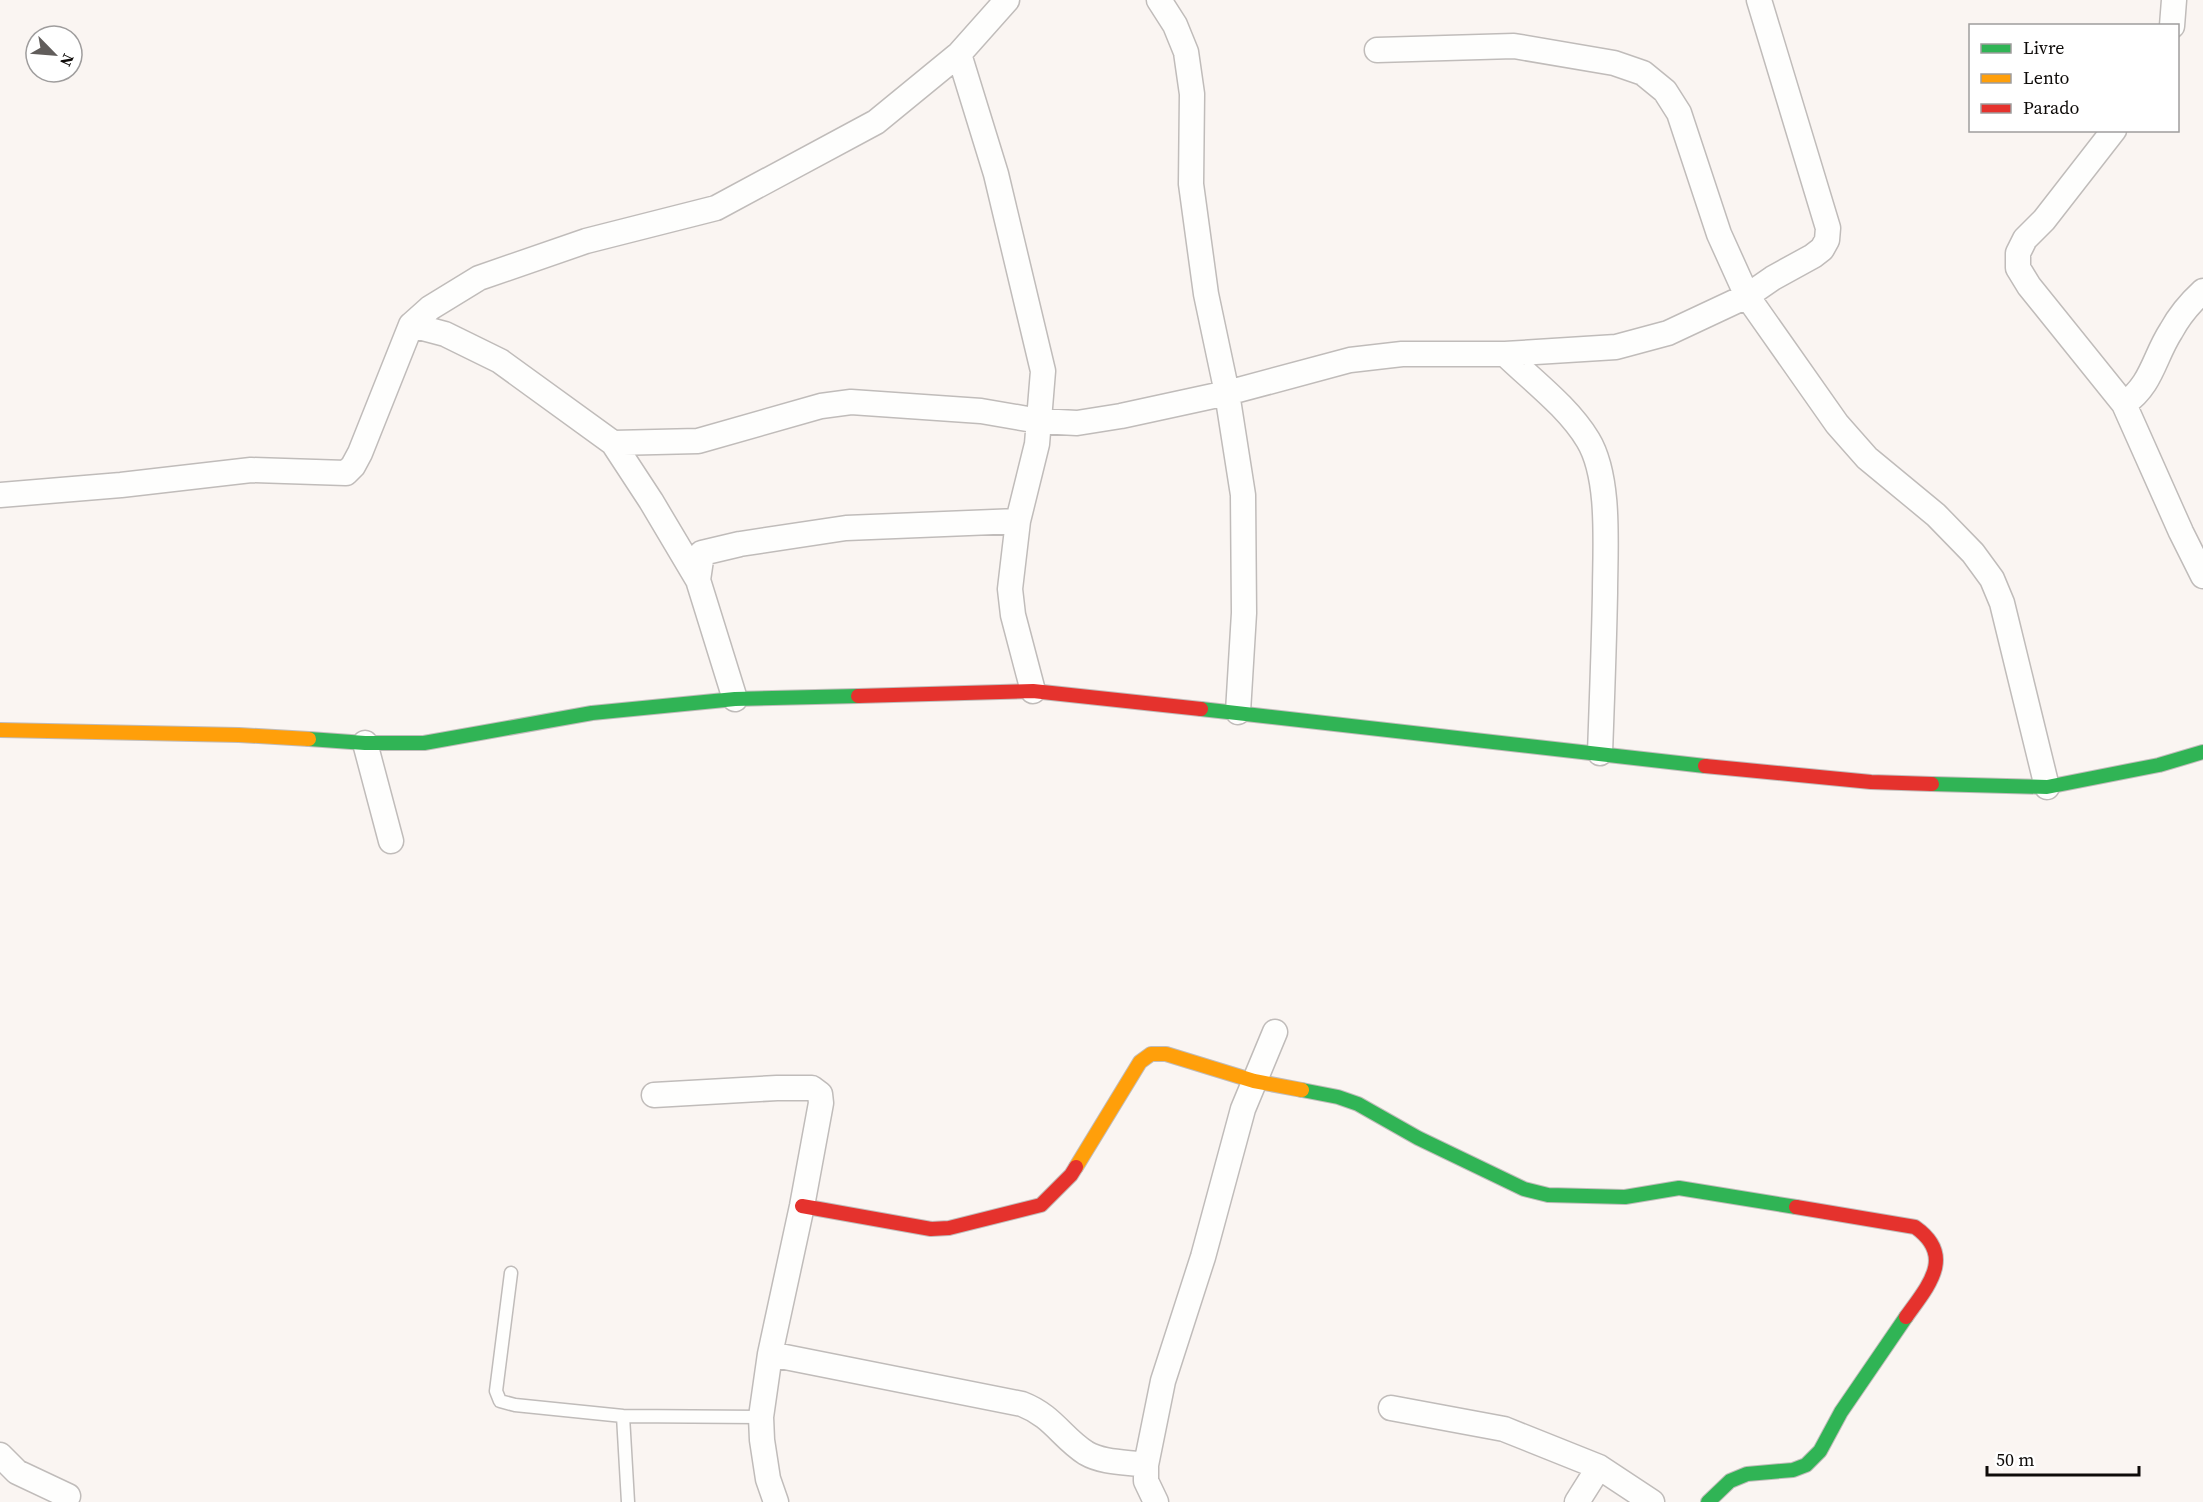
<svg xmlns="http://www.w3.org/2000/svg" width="2203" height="1502" font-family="'Source Serif 4',serif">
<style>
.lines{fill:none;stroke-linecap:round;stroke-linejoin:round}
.lane-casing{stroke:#c0bcba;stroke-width:15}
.street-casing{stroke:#c0bcba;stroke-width:27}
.fast-casing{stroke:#c0bcba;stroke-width:16}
.slow-casing{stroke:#c0bcba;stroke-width:16}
.jam-casing{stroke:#c0bcba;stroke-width:16}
.lane{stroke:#fefefd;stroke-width:12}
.street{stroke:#fefefd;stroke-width:24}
.fast{stroke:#30b455;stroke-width:14}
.slow{stroke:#ff9f0a;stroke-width:14}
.jam{stroke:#e5322d;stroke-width:14}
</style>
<rect width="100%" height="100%" fill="#faf5f2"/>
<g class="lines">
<!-- lane casing -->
<g class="lane-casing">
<path id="lane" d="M 511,1273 L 496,1391 L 500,1401 L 515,1405 L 623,1416 L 761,1417
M 623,1416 L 628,1502"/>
</g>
<!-- street casing -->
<g class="street-casing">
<path id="street" d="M 1159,0 L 1175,25 L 1186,52 L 1192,94 L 1191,184 L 1206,294 L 1227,393 L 1243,495 L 1244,613 L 1238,712
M 2172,26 L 2174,0
M 1377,50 L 1514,46 L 1614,63 L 1643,73 L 1665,91 L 1679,113 L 1719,234 L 1747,296 L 1837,424 L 1867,458 L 1936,515 L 1973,553 L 1992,579 L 2002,603 L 2047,787
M 959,54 L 996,174 L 1043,371 L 1037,444 L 1018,521 L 1010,589 L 1013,615 L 1033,691
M 2114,130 L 2044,220 L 2025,239 L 2018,253 L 2018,268 L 2029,286 L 2124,404 L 2181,532 L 2203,576
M 411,325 L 445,334 L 500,361 L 613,443 L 651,501 L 698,580 L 735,699
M 1505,354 C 1533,381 1568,407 1588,440 C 1611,478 1605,549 1605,593 C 1604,646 1602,699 1600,753
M 2124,404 C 2152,385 2154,357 2171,331 C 2179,316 2191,302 2203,291
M 613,443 L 698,441 L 821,406 L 851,402 L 981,411 L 1039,421 L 1077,423 L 1121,416 L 1227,393 L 1350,360 L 1402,354 L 1505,354 L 1616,347 L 1668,333 L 1747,296 L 1773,278 L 1813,256 L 1822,249 L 1827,240 L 1828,228 L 1759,0
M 0,495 L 121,485 L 251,470 L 346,473 L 353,466 L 360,453 L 411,325 L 430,308 L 479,278 L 586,241 L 716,208 L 876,122 L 959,54 L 1007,0
M 698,580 L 702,553 L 740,544 L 846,528 L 1018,521
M 365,743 L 391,841
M 654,1095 L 777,1088 L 812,1088 L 820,1094 L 821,1103 L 802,1206 L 770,1354 L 761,1417 L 762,1440 L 768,1479 L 776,1502
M 770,1354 L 1022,1404 C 1053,1416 1062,1438 1086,1453 C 1103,1463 1127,1462 1146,1465
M 1391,1408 L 1504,1429 L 1599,1467 L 1652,1502
M 0,1455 L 17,1472 L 68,1496
M 1156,1502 L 1146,1481 L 1146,1465 L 1163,1381 L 1203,1257 L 1243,1109 L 1275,1032
M 1577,1502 L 1599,1467"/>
</g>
<!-- fast casing -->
<g class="fast-casing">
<path id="fast" d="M 1201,709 L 1705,766
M 309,739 L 365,743 L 424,743 L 592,713 L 735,699 L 858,696
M 1932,784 L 2047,787 L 2159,765 L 2203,752
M 1302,1090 L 1338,1097 L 1358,1104 L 1418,1138 L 1524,1189 L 1548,1195 L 1625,1197 L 1679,1188 L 1796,1207
M 1708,1502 L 1730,1481 L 1747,1474 L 1793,1470 L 1806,1465 L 1820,1451 L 1841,1412 L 1906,1317"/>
</g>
<!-- slow casing -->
<g class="slow-casing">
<path id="slow" d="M 0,730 L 239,735 L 309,739
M 1076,1167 L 1140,1062 L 1151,1054 L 1166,1054 L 1254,1081 L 1302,1090"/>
</g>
<!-- jam casing -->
<g class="jam-casing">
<path id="jam" d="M 858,696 L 1033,691 L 1201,709
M 1705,766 L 1871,782 L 1932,784
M 802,1206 L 931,1229 L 949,1228 L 1041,1205 L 1071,1175 L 1076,1167
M 1796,1207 L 1915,1227 C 1956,1256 1928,1286 1906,1317"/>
</g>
<!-- lane -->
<use href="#lane" class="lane"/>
<!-- street -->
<use href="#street" class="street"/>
<!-- fast -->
<use href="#fast" class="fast"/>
<!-- slow -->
<use href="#slow" class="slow"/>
<!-- jam -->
<use href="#jam" class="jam"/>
</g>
<!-- legend -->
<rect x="1969" y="24" width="210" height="108" fill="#ffffff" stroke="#9f9d9d" stroke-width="1.5"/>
<rect x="1981" y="44" width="30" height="9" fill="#30b455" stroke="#9f9d9d" stroke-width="1.5"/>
<text x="2023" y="54" font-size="18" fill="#0e0b09">Livre</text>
<rect x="1981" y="74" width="30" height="9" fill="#ff9f0a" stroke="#9f9d9d" stroke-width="1.5"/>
<text x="2023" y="84" font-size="18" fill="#0e0b09">Lento</text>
<rect x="1981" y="104" width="30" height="9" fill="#e5322d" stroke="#9f9d9d" stroke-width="1.5"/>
<text x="2023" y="114" font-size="18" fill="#0e0b09">Parado</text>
<!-- north arrow -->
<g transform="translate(54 54) rotate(115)"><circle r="28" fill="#ffffff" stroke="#9f9d9d" stroke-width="1.5"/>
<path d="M0-4.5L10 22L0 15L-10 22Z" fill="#615d5b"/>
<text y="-9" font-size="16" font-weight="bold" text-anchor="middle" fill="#0e0b09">N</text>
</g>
<!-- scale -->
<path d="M1987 1466v9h152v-9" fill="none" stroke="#0e0b09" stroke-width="3"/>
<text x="1996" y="1466" font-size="18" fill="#0e0b09" stroke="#ffffff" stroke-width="4.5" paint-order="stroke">50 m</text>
</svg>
